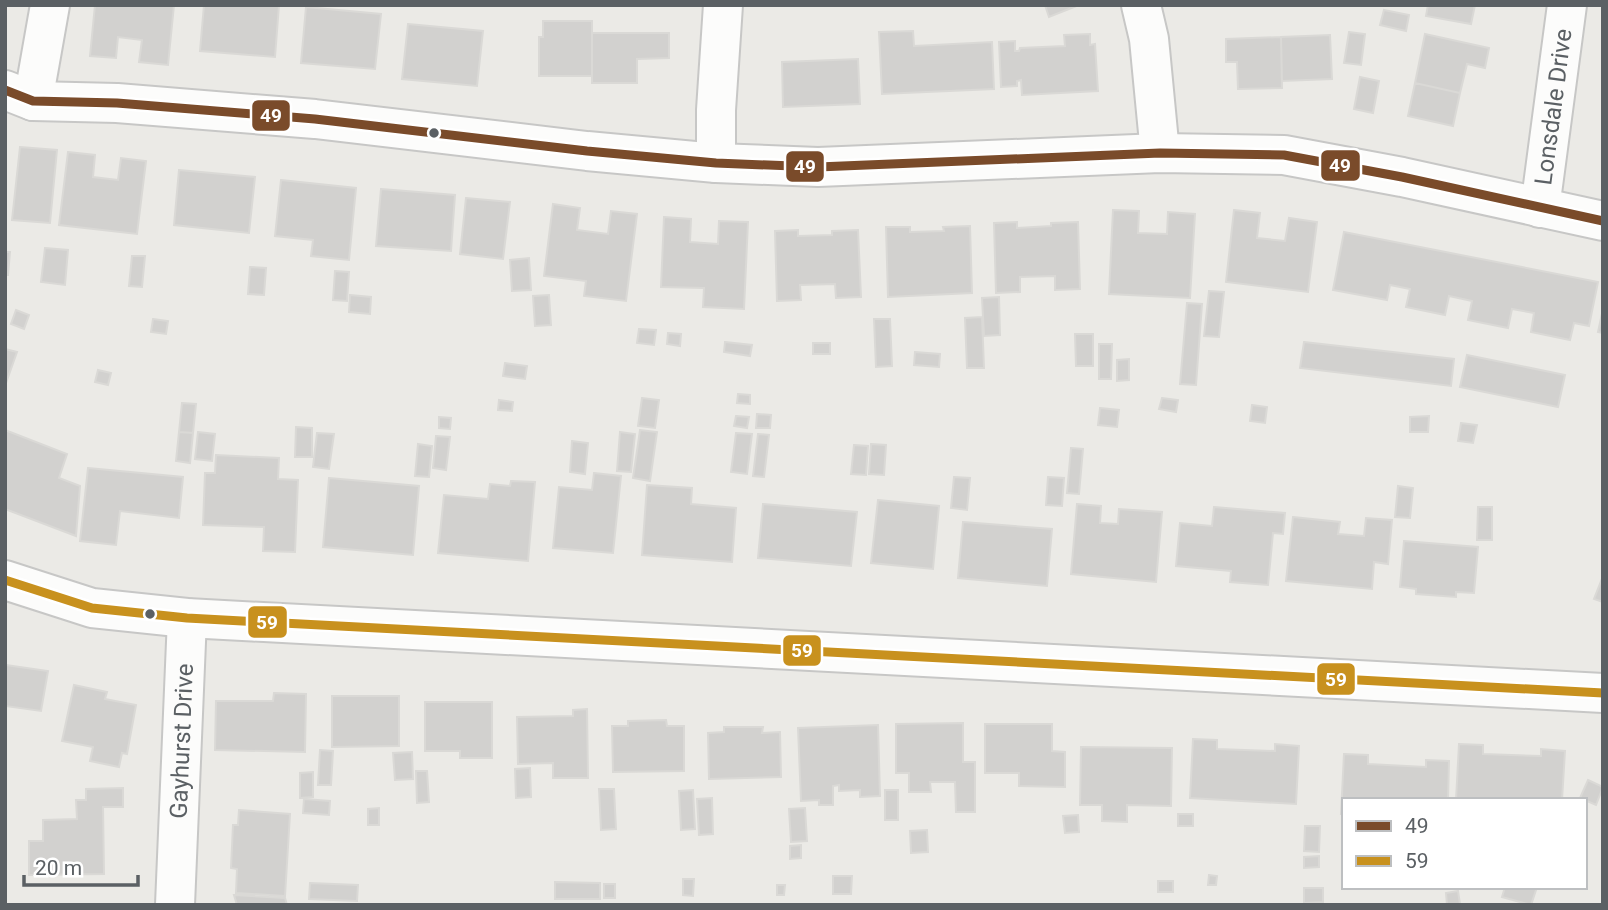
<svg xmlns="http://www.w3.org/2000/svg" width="1608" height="910" font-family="Roboto,sans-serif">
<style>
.building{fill:#d2d1cf;stroke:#dad9d6;stroke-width:2}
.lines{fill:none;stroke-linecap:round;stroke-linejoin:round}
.minor-casing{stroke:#c7c7c6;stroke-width:42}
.minor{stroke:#fcfcfb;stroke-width:38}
.bus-1-casing{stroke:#fff;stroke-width:14}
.bus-2-casing{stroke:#fff;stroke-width:14}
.bus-1{stroke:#7a4b2a;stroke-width:9}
.bus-2{stroke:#c8911e;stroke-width:9}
.bus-dot{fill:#5b6064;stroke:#fff;stroke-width:2.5}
.labels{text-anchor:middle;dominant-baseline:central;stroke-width:7;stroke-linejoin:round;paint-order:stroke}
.street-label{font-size:24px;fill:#5b6064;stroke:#fff}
.line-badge{stroke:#fff;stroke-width:2.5}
.badge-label{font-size:19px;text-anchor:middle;font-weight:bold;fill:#fff}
</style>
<rect width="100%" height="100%" fill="#ebeae6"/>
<!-- building -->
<path class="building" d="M 95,5 L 174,5 L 168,65 L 139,62 L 142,40 L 118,37 L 116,58 L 90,56 Z
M 204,5 L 279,5 L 275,57 L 200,51 Z
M 1045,5 L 1079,5 L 1049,17 Z
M 1428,5 L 1475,5 L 1471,24 L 1426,16 Z
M 306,7 L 381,14 L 375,69 L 301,63 Z
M 1384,10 L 1409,15 L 1406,31 L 1380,25 Z
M 543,21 L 592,21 L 592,76 L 539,76 L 539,37 L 543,37 Z
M 408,24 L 483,31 L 477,86 L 402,79 Z
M 913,31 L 914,46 L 992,42 L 994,89 L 882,94 L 879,32 Z
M 1349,32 L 1365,34 L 1361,65 L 1344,63 Z
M 592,33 L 669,33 L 669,58 L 637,59 L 637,83 L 592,83 Z
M 1090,34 L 1090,45 L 1095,44 L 1098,91 L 1022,95 L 1021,80 L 1017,81 L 1017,86 L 1001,87 L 999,42 L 1015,41 L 1015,51 L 1019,51 L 1020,48 L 1065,46 L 1064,35 Z
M 1425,34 L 1489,48 L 1485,68 L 1467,64 L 1460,93 L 1415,83 Z
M 1330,35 L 1332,79 L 1282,81 L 1281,37 Z
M 1281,37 L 1282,88 L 1238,89 L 1237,62 L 1226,62 L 1226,39 Z
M 858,59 L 860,104 L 783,107 L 782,62 Z
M 1360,77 L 1379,81 L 1373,113 L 1354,109 Z
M 1415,83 L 1460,93 L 1453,126 L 1408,116 Z
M 20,147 L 57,150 L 50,223 L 12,220 Z
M 68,152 L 95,155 L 93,177 L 118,180 L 121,158 L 146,161 L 137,234 L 59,225 Z
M 179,170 L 255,177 L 249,233 L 174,225 Z
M 281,180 L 356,188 L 349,260 L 311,256 L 313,240 L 275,236 Z
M 381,189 L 455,195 L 451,251 L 376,246 Z
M 466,198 L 510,202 L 503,259 L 460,254 Z
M 553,204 L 580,208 L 577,230 L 608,234 L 611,211 L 637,214 L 626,301 L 584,296 L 586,281 L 544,276 Z
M 1113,210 L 1139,211 L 1138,233 L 1167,234 L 1168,212 L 1195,214 L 1190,298 L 1109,294 Z
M 1234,210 L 1260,213 L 1257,238 L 1285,241 L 1289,218 L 1317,222 L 1308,292 L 1226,282 Z
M 664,217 L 691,219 L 690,242 L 718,244 L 719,221 L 748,222 L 744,309 L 703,307 L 704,288 L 661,287 Z
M 1017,222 L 1017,228 L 1051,226 L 1051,223 L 1078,222 L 1080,289 L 1055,290 L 1055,276 L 1020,277 L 1020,292 L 996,293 L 994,223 Z
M 970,226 L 972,293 L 888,297 L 886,227 L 910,227 L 910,232 L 944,231 L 943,227 Z
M 798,230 L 798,236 L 832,235 L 832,231 L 858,230 L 861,297 L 836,298 L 835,284 L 800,285 L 801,300 L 777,301 L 775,231 Z
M 1344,232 L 1598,282 L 1589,326 L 1574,323 L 1570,340 L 1531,332 L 1534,313 L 1512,309 L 1508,328 L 1468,320 L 1472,301 L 1449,296 L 1445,315 L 1406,307 L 1410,289 L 1390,285 L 1387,300 L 1333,290 Z
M 45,248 L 68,250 L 65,285 L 41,282 Z
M 5,252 L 10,252 L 8,275 L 5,275 Z
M 132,256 L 145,256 L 142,287 L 129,286 Z
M 529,258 L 531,290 L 512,291 L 510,260 Z
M 250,267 L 266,268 L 264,295 L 248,294 Z
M 335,271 L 349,272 L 347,301 L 333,300 Z
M 1209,291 L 1224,292 L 1219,337 L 1204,336 Z
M 350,295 L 371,297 L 370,314 L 349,312 Z
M 549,295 L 551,325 L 535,326 L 533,296 Z
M 999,297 L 1000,335 L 984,336 L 982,298 Z
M 1187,303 L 1202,304 L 1196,385 L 1180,384 Z
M 1603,309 L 1603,333 L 1598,332 Z
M 16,310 L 29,315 L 24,329 L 11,324 Z
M 982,317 L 984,368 L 967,368 L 965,318 Z
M 153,319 L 168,321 L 166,334 L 151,332 Z
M 874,319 L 890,319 L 892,366 L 876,367 Z
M 639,329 L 656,330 L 654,345 L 637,343 Z
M 668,333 L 681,334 L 680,346 L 667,344 Z
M 1075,334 L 1093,334 L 1093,366 L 1076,366 Z
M 725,342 L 752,345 L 750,356 L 724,352 Z
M 1304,342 L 1454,359 L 1451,386 L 1300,368 Z
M 813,343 L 830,343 L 830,354 L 813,354 Z
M 1099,344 L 1112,344 L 1111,379 L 1099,379 Z
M 5,349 L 17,352 L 5,386 Z
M 915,352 L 940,354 L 939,367 L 914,365 Z
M 1467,355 L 1565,375 L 1558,407 L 1460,387 Z
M 1129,359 L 1129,380 L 1117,381 L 1117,360 Z
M 505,363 L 527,366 L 525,379 L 503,376 Z
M 98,370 L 111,373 L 108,385 L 95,382 Z
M 738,394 L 750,395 L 750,404 L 737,403 Z
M 642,398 L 659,400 L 655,428 L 638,426 Z
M 1162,398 L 1178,400 L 1176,412 L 1159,409 Z
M 499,400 L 513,402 L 512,411 L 498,410 Z
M 182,403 L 196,404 L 193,433 L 179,432 Z
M 1252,405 L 1267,407 L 1265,423 L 1250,421 Z
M 1100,408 L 1119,410 L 1117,427 L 1098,425 Z
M 757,414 L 771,415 L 770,428 L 756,428 Z
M 736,416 L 749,417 L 747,428 L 734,426 Z
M 1429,416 L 1428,432 L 1410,432 L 1410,417 Z
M 439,417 L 451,418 L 450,429 L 439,428 Z
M 1461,423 L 1477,425 L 1473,443 L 1458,441 Z
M 296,427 L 312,428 L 312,457 L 295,457 Z
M 5,430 L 67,454 L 59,478 L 80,486 L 76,536 L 5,509 Z
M 640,430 L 657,432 L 650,481 L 633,478 Z
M 179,432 L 193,433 L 190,463 L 176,461 Z
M 198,432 L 215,434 L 212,461 L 195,459 Z
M 620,432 L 635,434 L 631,472 L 617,471 Z
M 317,433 L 334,434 L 329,469 L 313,467 Z
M 736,433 L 752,434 L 747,474 L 731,472 Z
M 758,434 L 769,435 L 764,477 L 753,476 Z
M 436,436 L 450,437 L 446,470 L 433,468 Z
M 572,441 L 588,443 L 585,474 L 570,472 Z
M 418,444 L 432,446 L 429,477 L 415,476 Z
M 871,444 L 886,445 L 884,475 L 869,474 Z
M 854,445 L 868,446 L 866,475 L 851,474 Z
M 1071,448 L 1083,449 L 1079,494 L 1067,493 Z
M 216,455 L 279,458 L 278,479 L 298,480 L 295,552 L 263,551 L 264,527 L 203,525 L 205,473 L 215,473 Z
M 88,468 L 183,477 L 179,518 L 120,511 L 116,545 L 80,541 Z
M 594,473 L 621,476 L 613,553 L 553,548 L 559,487 L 592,490 Z
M 954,477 L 970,478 L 967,510 L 951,508 Z
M 1048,477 L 1064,478 L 1062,506 L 1046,505 Z
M 329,478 L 419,486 L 413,555 L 323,547 Z
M 511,481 L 535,482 L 528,561 L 438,553 L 444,495 L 488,499 L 490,484 L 510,486 Z
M 647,485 L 692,488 L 691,504 L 736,508 L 732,562 L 642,555 Z
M 1398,486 L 1413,488 L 1410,518 L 1395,517 Z
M 878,500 L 939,506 L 933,569 L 871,563 Z
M 763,504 L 857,512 L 851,566 L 758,558 Z
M 1077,504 L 1101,506 L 1100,523 L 1118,524 L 1119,509 L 1162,512 L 1156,582 L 1071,574 Z
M 1214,507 L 1285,513 L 1283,534 L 1273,533 L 1268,585 L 1230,582 L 1231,571 L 1176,566 L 1180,523 L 1212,526 Z
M 1478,507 L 1492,507 L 1492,540 L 1477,540 Z
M 1293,517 L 1340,522 L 1338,534 L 1364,536 L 1366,518 L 1392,520 L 1388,564 L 1374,562 L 1372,589 L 1286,581 Z
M 963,522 L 1052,529 L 1047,586 L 958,578 Z
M 1404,541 L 1478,547 L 1474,593 L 1456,592 L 1456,597 L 1416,594 L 1416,589 L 1400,587 Z
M 1603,576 L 1603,602 L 1594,599 Z
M 6,665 L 48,671 L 41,711 L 5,706 Z
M 74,685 L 107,692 L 105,699 L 136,705 L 127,754 L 122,753 L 119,767 L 90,761 L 93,747 L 62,741 Z
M 274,693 L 306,694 L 305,752 L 215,750 L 216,701 L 273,701 Z
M 332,696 L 399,696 L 399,746 L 332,747 Z
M 425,702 L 492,702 L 492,758 L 460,758 L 460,751 L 425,751 Z
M 587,709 L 588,778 L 553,778 L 553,763 L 518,764 L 517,717 L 573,716 L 573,710 Z
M 666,720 L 667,726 L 684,726 L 684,771 L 613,772 L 612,726 L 628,726 L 628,721 Z
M 963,723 L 963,762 L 975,762 L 975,812 L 956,812 L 955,782 L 930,782 L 931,792 L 909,792 L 909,773 L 896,773 L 896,724 Z
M 985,724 L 1052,724 L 1052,751 L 1065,752 L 1065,787 L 1019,786 L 1019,773 L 985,773 Z
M 878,725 L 880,796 L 860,797 L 860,790 L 839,791 L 839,785 L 833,786 L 833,805 L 819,805 L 819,800 L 801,801 L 798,728 Z
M 724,727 L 763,727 L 762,733 L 780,732 L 781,777 L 709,779 L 708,733 L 724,732 Z
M 1193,739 L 1217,740 L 1217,749 L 1275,751 L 1275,744 L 1299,746 L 1296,804 L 1190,798 Z
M 1459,744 L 1483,745 L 1483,754 L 1541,756 L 1541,749 L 1565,751 L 1562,800 L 1456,800 Z
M 1081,747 L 1172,748 L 1171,806 L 1127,805 L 1127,822 L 1102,821 L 1102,805 L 1080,805 Z
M 320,750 L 333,751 L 331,785 L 318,785 Z
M 412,752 L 413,779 L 395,780 L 393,753 Z
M 1344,754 L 1368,755 L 1368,764 L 1426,767 L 1426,760 L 1449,761 L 1448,800 L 1344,800 L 1344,814 L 1341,814 Z
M 530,768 L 531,797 L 516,798 L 515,769 Z
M 416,771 L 427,771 L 429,802 L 417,803 Z
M 313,772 L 313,797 L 300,798 L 300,773 Z
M 1588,780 L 1603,787 L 1596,805 L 1580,798 Z
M 123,788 L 123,807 L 103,807 L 104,874 L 29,875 L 29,841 L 43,841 L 43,820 L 77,819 L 76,800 L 86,800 L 86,789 Z
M 599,789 L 614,789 L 616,829 L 601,830 Z
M 693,790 L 695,829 L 681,830 L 679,791 Z
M 885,790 L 898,790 L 898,820 L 885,820 Z
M 712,798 L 713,834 L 699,835 L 697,799 Z
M 304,799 L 330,801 L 329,815 L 303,813 Z
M 379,808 L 379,825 L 368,825 L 368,809 Z
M 805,808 L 807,841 L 791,842 L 789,809 Z
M 239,810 L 290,814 L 285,896 L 236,893 L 237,869 L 231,868 L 233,825 L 238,825 Z
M 1178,814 L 1193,814 L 1193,826 L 1178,826 Z
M 1078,815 L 1079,832 L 1065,833 L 1063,816 Z
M 1305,826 L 1320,826 L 1319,852 L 1304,851 Z
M 927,830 L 928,852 L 911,853 L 910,831 Z
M 801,845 L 801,858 L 790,859 L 790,846 Z
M 1319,856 L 1319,867 L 1304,868 L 1304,857 Z
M 1209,875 L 1217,876 L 1216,885 L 1208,885 Z
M 833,876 L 852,876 L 851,894 L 833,894 Z
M 683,879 L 694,879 L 693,896 L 683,895 Z
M 1158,881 L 1173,881 L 1173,892 L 1158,892 Z
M 555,882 L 600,883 L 600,899 L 555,899 Z
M 310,883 L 358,885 L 357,901 L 309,899 Z
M 604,884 L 615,884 L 615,898 L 604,898 Z
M 777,885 L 785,885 L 784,895 L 777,895 Z
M 1505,887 L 1537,887 L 1531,905 L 1502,897 Z
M 1304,888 L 1323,888 L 1323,902 L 1304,903 Z
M 1458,891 L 1460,904 L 1447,905 L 1446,893 Z
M 234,895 L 285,898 L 287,905 L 237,905 Z"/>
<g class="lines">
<!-- minor casing -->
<g class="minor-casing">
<g id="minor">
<path d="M 1141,5 L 1149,39 L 1160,153"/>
<path d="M 5,90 L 33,101 L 117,103 L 315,119 L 587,151 L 716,163 L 818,167 L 1160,153 L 1284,155 L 1402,177 L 1603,221"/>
<path d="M 33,101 L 50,5"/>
<path d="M 716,163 L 716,110 L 723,5"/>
<path id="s1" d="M 1540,208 L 1567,5"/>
<path d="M 5,580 L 92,608 L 187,618 L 1603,693"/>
<path id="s2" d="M 175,905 L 187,618"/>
</g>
</g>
<!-- minor -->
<use href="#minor" class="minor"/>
<!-- bus-1 casing -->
<g class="bus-1-casing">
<path id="bus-1" d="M 5,90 L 33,101 L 117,103 L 315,119 L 587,151 L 716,163 L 818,167 L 1160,153 L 1284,155 L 1402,177 L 1603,221"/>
</g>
<!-- bus-2 casing -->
<g class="bus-2-casing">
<path id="bus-2" d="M 5,580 L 92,608 L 187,618 L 1603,693"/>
</g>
<!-- bus-1 -->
<use href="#bus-1" class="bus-1"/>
<!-- bus-2 -->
<use href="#bus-2" class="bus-2"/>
</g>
<!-- markers -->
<g class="bus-dot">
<circle cx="434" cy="133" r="6"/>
<circle cx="150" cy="614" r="6"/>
</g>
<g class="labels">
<!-- street labels -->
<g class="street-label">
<text stroke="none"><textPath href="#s1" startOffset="102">Lonsdale Drive</textPath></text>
<text stroke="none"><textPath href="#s2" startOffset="164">Gayhurst Drive</textPath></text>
</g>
</g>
<g class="line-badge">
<rect x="251" y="99" width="40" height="33" rx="7" fill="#7a4b2a"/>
<rect x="1320" y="149" width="41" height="33" rx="7" fill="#7a4b2a"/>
<rect x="785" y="150" width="40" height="33" rx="7" fill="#7a4b2a"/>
<rect x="247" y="605" width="41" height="34" rx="7" fill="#c8911e"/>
<rect x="782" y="634" width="40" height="33" rx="7" fill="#c8911e"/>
<rect x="1316" y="662" width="40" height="34" rx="7" fill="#c8911e"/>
</g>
<g class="badge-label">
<text x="271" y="122">49</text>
<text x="1340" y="172">49</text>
<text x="805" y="173">49</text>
<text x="267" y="629">59</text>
<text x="802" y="657">59</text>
<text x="1336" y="686">59</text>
</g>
<!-- border -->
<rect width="1608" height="910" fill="none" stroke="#5b6064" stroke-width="14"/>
<!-- legend -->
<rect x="1342" y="798" width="245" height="91" fill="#ffffff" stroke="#bdbfc1" stroke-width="2"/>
<rect x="1356" y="821" width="35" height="10" fill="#7a4b2a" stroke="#bdbfc1" stroke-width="2"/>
<text x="1405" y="833" font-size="21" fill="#5b6064">49</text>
<rect x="1356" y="856" width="35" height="10" fill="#c8911e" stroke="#bdbfc1" stroke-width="2"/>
<text x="1405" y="868" font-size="21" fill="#5b6064">59</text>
<!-- scale -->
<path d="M24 875v10h114v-10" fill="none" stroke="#5b6064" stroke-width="3.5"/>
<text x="35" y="875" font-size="21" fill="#5b6064" stroke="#ffffff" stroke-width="5" paint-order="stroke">20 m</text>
</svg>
